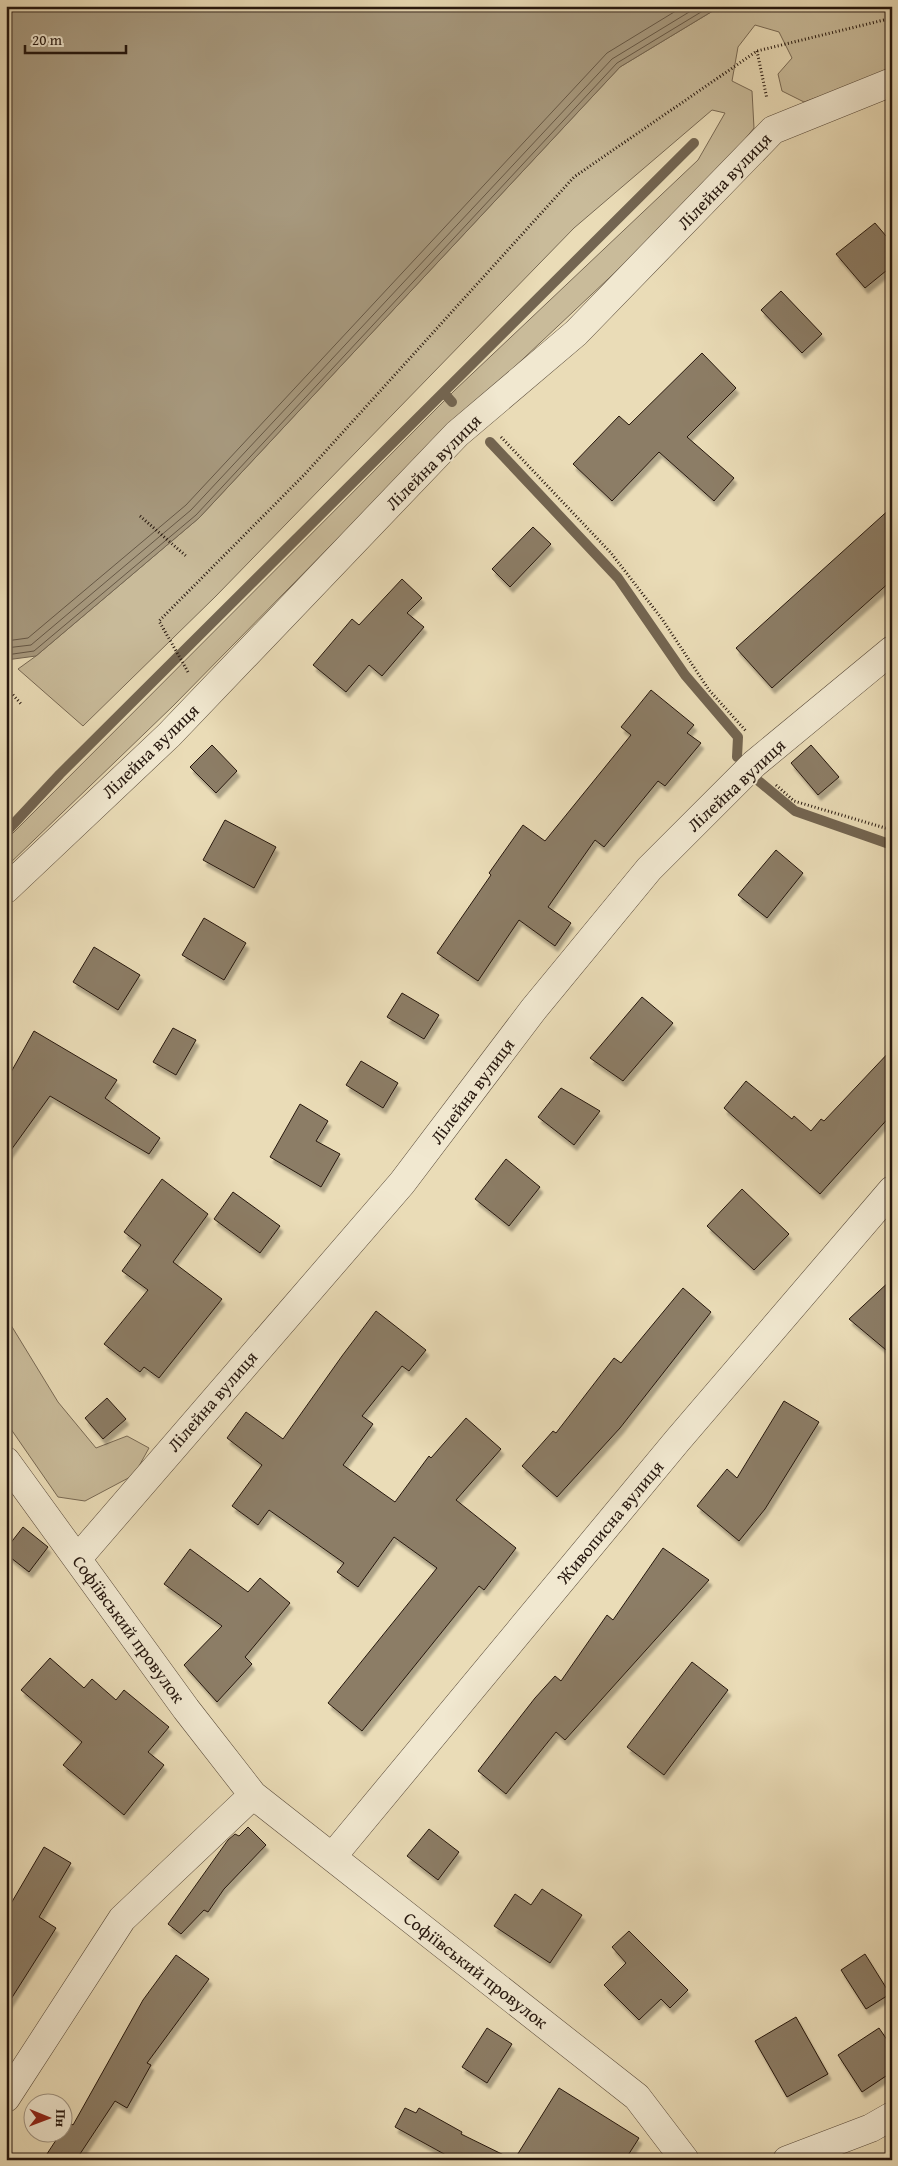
<svg xmlns="http://www.w3.org/2000/svg" width="898" height="2166" font-family="'Gentium Book Plus',serif">
<style>
.green{fill:#c9bb9a;stroke:#786954}
.water{fill:#a7997e;stroke:#736551}
.lines{fill:none;stroke-linecap:round;stroke-linejoin:round}
.shore{stroke:#665846;stroke-width:1}
.stream{stroke:#736551;stroke-width:10}
.building{fill:#8c7d66;stroke:#26170e;filter:url(#shadow)}
.street-casing{stroke:#574838;stroke-width:29}
.path{stroke:#26170e;stroke-width:3;stroke-dasharray:1 2.5;stroke-linecap:butt}
.street{stroke:#f1e8d0;stroke-width:28}
.labels{text-anchor:middle;dominant-baseline:central;stroke-width:4;stroke-linejoin:round;paint-order:stroke}
.street-label{font-size:18px;fill:#26170e;stroke:#f1e8d0}
</style>
<defs>
<filter id="shadow"><feDropShadow dx="3" dy="5.5" stdDeviation="1" flood-color="#0004"/></filter>
</defs>
<rect width="100%" height="100%" fill="#eadcb7"/>
<filter id="stains"><feTurbulence type="fractalNoise" baseFrequency=".004" numOctaves="4"/><feColorMatrix values="0 0 0 0 .2 0 0 0 0 .09 0 0 0 0 .02 0 0 0 .5 -.17"/></filter>
<radialGradient id="worn" r=".72"><stop offset=".6" stop-color="#630" stop-opacity="0"/><stop offset="1" stop-color="#630" stop-opacity=".3"/></radialGradient>
<!-- green -->
<path class="green" d="M 721,6 L 892,6 L 892,71 L 804,102 L 782,91 L 778,74 L 792,58 L 779,32 L 755,25 L 738,47 L 732,81 L 752,91 L 754,128 L 708,185 L 407,468 L 173,706 L 6,867 L 6,840 L 454,391 L 698,160 L 725,113 L 712,110 L 574,228 L 216,596 L 83,726 L 18,669 L 36,656 L 199,518 L 620,67 Z
M 6,1317 L 58,1402 L 96,1448 L 127,1436 L 149,1448 L 134,1475 L 85,1501 L 58,1497 L 6,1422 Z"/>
<!-- water -->
<path class="water" d="M 6,6 L 721,6 L 620,67 L 199,518 L 36,656 L 6,660 Z"/>
<g class="lines">
<!-- shore -->
<path class="shore" d="M 6,641 L 28,638 L 186,505 L 607,53 L 684,6
M 6,648 L 31,645 L 191,510 L 612,59 L 699,6
M 6,655 L 34,651 L 196,515 L 617,63 L 711,6"/>
<!-- stream -->
<path class="stream" d="M 444,393 L 452,402
M 490,442 L 618,578 L 685,675 L 738,737 L 737,757
M 755,778 L 795,811 L 892,845
M 6,832 L 60,774 L 694,143"/>
</g>
<!-- building -->
<path class="building" d="M 875,223 L 892,243 L 892,266 L 865,288 L 836,254 Z
M 781,291 L 822,334 L 802,353 L 761,310 Z
M 702,353 L 736,388 L 687,437 L 734,478 L 714,501 L 659,452 L 612,501 L 573,464 L 619,416 L 629,425 Z
M 892,507 L 892,580 L 772,688 L 736,648 Z
M 533,527 L 551,544 L 510,587 L 492,569 Z
M 402,579 L 422,598 L 407,613 L 424,627 L 382,676 L 369,665 L 346,692 L 313,665 L 352,619 L 359,625 Z
M 651,690 L 694,725 L 687,733 L 701,743 L 665,786 L 658,781 L 604,847 L 595,840 L 548,907 L 571,923 L 555,946 L 519,920 L 478,981 L 437,953 L 491,875 L 489,873 L 523,825 L 545,841 L 631,735 L 621,727 Z
M 212,745 L 237,771 L 216,793 L 190,767 Z
M 811,745 L 839,777 L 818,795 L 791,763 Z
M 225,820 L 276,847 L 254,888 L 203,860 Z
M 776,850 L 803,873 L 767,918 L 738,895 Z
M 204,918 L 246,943 L 224,980 L 182,955 Z
M 94,947 L 140,975 L 118,1010 L 73,982 Z
M 402,993 L 439,1015 L 424,1039 L 387,1017 Z
M 642,997 L 673,1023 L 623,1081 L 590,1058 Z
M 173,1028 L 196,1040 L 176,1075 L 153,1062 Z
M 34,1031 L 117,1080 L 105,1098 L 160,1138 L 149,1154 L 50,1096 L 6,1157 L 6,1081 Z
M 892,1049 L 892,1114 L 820,1194 L 724,1108 L 746,1081 L 792,1119 L 794,1116 L 811,1131 L 821,1119 L 824,1121 Z
M 361,1061 L 398,1083 L 383,1108 L 346,1085 Z
M 561,1088 L 600,1111 L 574,1145 L 538,1117 Z
M 300,1104 L 328,1121 L 316,1141 L 340,1154 L 321,1187 L 270,1157 Z
M 506,1159 L 540,1187 L 509,1226 L 475,1199 Z
M 162,1179 L 208,1214 L 173,1262 L 222,1299 L 159,1378 L 144,1367 L 140,1372 L 104,1344 L 148,1290 L 122,1271 L 141,1245 L 124,1232 Z
M 742,1189 L 789,1234 L 754,1270 L 707,1226 Z
M 233,1192 L 280,1226 L 260,1253 L 214,1219 Z
M 892,1279 L 892,1355 L 849,1319 Z
M 683,1288 L 711,1312 L 620,1428 L 557,1497 L 522,1466 L 553,1431 L 556,1433 L 614,1358 L 621,1363 Z
M 376,1311 L 426,1350 L 409,1371 L 402,1366 L 362,1416 L 373,1424 L 343,1465 L 395,1502 L 429,1456 L 431,1458 L 466,1418 L 501,1449 L 456,1500 L 516,1548 L 484,1590 L 479,1586 L 362,1731 L 328,1703 L 437,1568 L 394,1537 L 358,1587 L 337,1572 L 344,1563 L 269,1510 L 258,1525 L 232,1506 L 262,1465 L 227,1438 L 246,1412 L 283,1439 L 342,1356 Z
M 107,1398 L 126,1419 L 103,1439 L 85,1418 Z
M 784,1401 L 819,1422 L 765,1509 L 739,1541 L 697,1506 L 727,1469 L 737,1478 Z
M 23,1527 L 48,1547 L 29,1572 L 6,1554 L 6,1549 Z
M 663,1548 L 709,1580 L 565,1740 L 556,1732 L 506,1794 L 478,1771 L 535,1698 L 555,1676 L 561,1681 L 607,1615 L 613,1620 Z
M 190,1549 L 248,1592 L 260,1578 L 290,1603 L 245,1657 L 252,1664 L 217,1702 L 184,1665 L 222,1626 L 164,1584 Z
M 50,1658 L 84,1688 L 92,1679 L 116,1700 L 124,1690 L 169,1727 L 148,1752 L 164,1765 L 124,1815 L 63,1765 L 82,1742 L 21,1690 Z
M 692,1662 L 728,1690 L 664,1775 L 627,1747 Z
M 248,1827 L 266,1845 L 224,1889 L 208,1912 L 204,1910 L 181,1934 L 168,1924 L 228,1840 L 235,1834 L 239,1836 Z
M 429,1829 L 459,1852 L 438,1880 L 407,1856 Z
M 44,1847 L 71,1863 L 39,1917 L 56,1928 L 6,2007 L 6,1912 Z
M 542,1889 L 582,1915 L 550,1963 L 494,1926 L 515,1894 L 531,1905 Z
M 629,1931 L 688,1990 L 670,2008 L 661,1999 L 639,2020 L 604,1985 L 626,1963 L 612,1947 Z
M 865,1954 L 890,1994 L 866,2009 L 841,1970 Z
M 176,1955 L 209,1979 L 147,2063 L 151,2065 L 127,2108 L 115,2101 L 76,2160 L 43,2160 L 60,2134 L 62,2134 L 62,2129 L 67,2121 L 73,2125 L 143,2000 Z
M 796,2017 L 828,2074 L 787,2097 L 755,2041 Z
M 487,2028 L 512,2044 L 487,2083 L 462,2067 Z
M 879,2028 L 892,2047 L 892,2072 L 862,2092 L 838,2055 Z
M 559,2088 L 639,2138 L 625,2160 L 455,2160 L 395,2127 L 405,2108 L 416,2113 L 419,2108 L 462,2132 L 461,2134 L 514,2160 Z"/>
<g class="lines">
<!-- street casing -->
<g class="street-casing">
<path id="street" d="M 6,889 L 169,735 L 457,434 L 576,333 L 773,130 L 892,82
M 6,1461 L 186,1709 L 253,1795 L 637,2097 L 685,2160
M 78,1558 L 402,1183 L 533,1010 L 649,869 L 754,764 L 892,650
M 332,1857 L 677,1441 L 892,1190
M 6,2098 L 122,1919 L 253,1795
M 787,2160 L 871,2128 L 892,2116"/>
</g>
<!-- path -->
<path class="path" d="M 757,51 L 767,99
M 501,437 L 611,553 L 662,619 L 709,690 L 746,731
M 140,516 L 186,556
M 188,672 L 159,621 L 305,474 L 574,177 L 757,51 L 892,18
M 6,687 L 22,705
M 776,785 L 794,801 L 892,830"/>
<!-- street -->
<use href="#street" class="street"/>
</g>
<g class="labels">
<!-- street labels -->
<g class="street-label">
<text transform="translate(724 181) rotate(-46)">Лілейна вулиця</text>
<text transform="translate(433 462) rotate(-45)">Лілейна вулиця</text>
<text transform="translate(150 751) rotate(-44)">Лілейна вулиця</text>
<text transform="translate(736 785) rotate(-43)">Лілейна вулиця</text>
<text transform="translate(472 1091) rotate(-53)">Лілейна вулиця</text>
<text transform="translate(212 1401) rotate(-49)">Лілейна вулиця</text>
<text transform="translate(610 1522) rotate(-50)">Живописна вулиця</text>
<text transform="translate(129 1629) rotate(54)">Софіївський провулок</text>
<text transform="translate(476 1970) rotate(38)">Софіївський провулок</text>
</g>
</g>
<!-- margin -->
<rect width="898" height="2166" fill="none" stroke="#eadcb7" stroke-width="25"/>
<rect x="8" y="8" width="883" height="2151" fill="none" stroke="#26170e" stroke-width="2.5"/>
<rect x="12" y="12" width="873" height="2141" fill="none" stroke="#26170e"/>
<!-- north arrow -->
<g transform="translate(48 2118) rotate(91)"><circle r="24" fill="#f1e8d0" stroke="#a09482"/>
<path d="M0-4L9 19L0 12L-9 19Z" fill="#8f2418"/>
<text y="-8" font-size="14" font-weight="bold" text-anchor="middle" fill="#26170e">Пн</text>
</g>
<!-- scale -->
<path d="M25 45v8h101v-8" fill="none" stroke="#26170e" stroke-width="2.5"/>
<text x="32" y="45" font-size="15" fill="#26170e" stroke="#f1e8d0" stroke-width="4" paint-order="stroke">20 m</text>
<rect width="100%" height="100%" filter="url(#stains)"/>
<rect width="100%" height="100%" fill="url(#worn)"/>
</svg>
